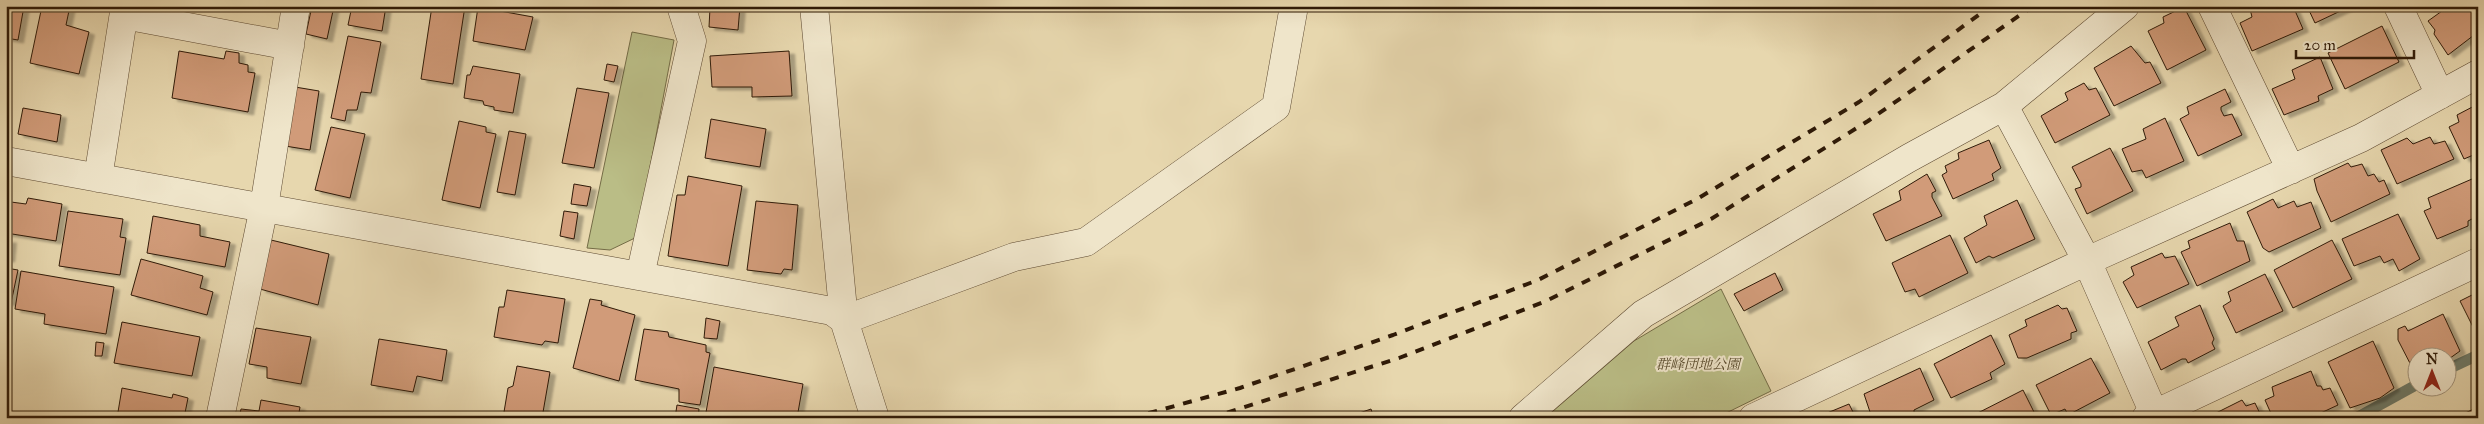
<svg xmlns="http://www.w3.org/2000/svg" width="2484" height="424" font-family="'IM FELL Great Primer','Noto Serif JP',serif">
<style>
.green{fill:#babd86;stroke:#746c46}
.lines{fill:none;stroke-linecap:round;stroke-linejoin:round}
.stream{stroke:#6d7a69;stroke-width:11}
.building{fill:#d19b79;stroke:#2f1a07;filter:url(#shadow)}
.minor-casing{stroke:#5d4931;stroke-width:29}
.minor{stroke:#efe5ca;stroke-width:28}
.rail{stroke:#2f1a07;stroke-width:4;stroke-dasharray:9 9;stroke-linecap:butt}
.labels{text-anchor:middle;dominant-baseline:central;stroke-width:4;stroke-linejoin:round;paint-order:stroke}
.park-label{font-size:14px;font-style:italic;fill:#594b2d;stroke:#efe5ca}
</style>
<defs>
<filter id="shadow"><feDropShadow dx="5.5" dy="3" stdDeviation="1" flood-color="#0004"/></filter>
</defs>
<rect width="100%" height="100%" fill="#e7d7ae"/>
<filter id="stains"><feTurbulence type="fractalNoise" baseFrequency=".004" numOctaves="4"/><feColorMatrix values="0 0 0 0 .2 0 0 0 0 .09 0 0 0 0 .02 0 0 0 .5 -.17"/></filter>
<radialGradient id="worn" r=".72"><stop offset=".6" stop-color="#630" stop-opacity="0"/><stop offset="1" stop-color="#630" stop-opacity=".3"/></radialGradient>
<!-- green -->
<path class="green" d="M 632,32 L 674,40 L 637,237 L 610,250 L 587,248 Z
M 1721,289 L 1771,391 L 1716,418 L 1545,418 L 1634,341 Z"/>
<g class="lines">
<!-- stream -->
<path class="stream" d="M 2446,370 L 2478,355
M 2356,418 L 2416,385"/>
</g>
<!-- building -->
<path class="building" d="M 6,6 L 24,6 L 18,40 L 6,38 Z
M 42,6 L 70,6 L 66,25 L 89,32 L 79,74 L 30,63 Z
M 312,6 L 334,6 L 327,39 L 306,34 Z
M 352,6 L 386,6 L 382,31 L 348,25 Z
M 432,6 L 465,6 L 453,84 L 421,79 Z
M 740,6 L 738,30 L 709,27 L 710,8 L 703,6 Z
M 2257,6 L 2293,6 L 2303,29 L 2252,51 L 2240,23 L 2252,17 L 2250,9 Z
M 2307,6 L 2351,6 L 2315,23 Z
M 2449,6 L 2478,6 L 2478,32 L 2448,55 L 2434,34 L 2435,30 L 2428,21 Z
M 478,7 L 533,17 L 525,50 L 473,41 Z
M 2184,7 L 2206,50 L 2167,70 L 2148,31 L 2164,23 L 2163,17 Z
M 2382,26 L 2399,62 L 2345,89 L 2328,53 Z
M 348,36 L 381,42 L 371,93 L 361,92 L 357,110 L 347,110 L 345,121 L 331,118 Z
M 2131,46 L 2145,63 L 2150,62 L 2161,83 L 2114,106 L 2094,68 Z
M 179,51 L 224,59 L 226,51 L 239,53 L 239,63 L 248,65 L 248,72 L 255,73 L 248,112 L 172,98 Z
M 789,51 L 792,96 L 752,97 L 752,87 L 712,87 L 710,56 Z
M 2320,57 L 2333,89 L 2318,96 L 2319,101 L 2284,115 L 2272,89 L 2295,79 L 2292,70 Z
M 607,64 L 618,66 L 614,82 L 604,80 Z
M 473,66 L 520,74 L 513,113 L 494,110 L 494,107 L 484,105 L 483,101 L 464,98 L 467,75 L 470,75 Z
M 2084,83 L 2089,90 L 2096,88 L 2110,115 L 2055,143 L 2041,116 L 2068,100 L 2065,93 Z
M 295,87 L 319,91 L 310,150 L 285,146 Z
M 577,88 L 609,93 L 594,168 L 562,163 Z
M 2225,89 L 2231,102 L 2221,107 L 2221,110 L 2224,116 L 2232,114 L 2242,135 L 2198,156 L 2180,119 L 2189,114 L 2187,107 Z
M 2478,104 L 2478,153 L 2464,159 L 2449,127 L 2459,122 L 2457,115 Z
M 23,108 L 61,115 L 57,142 L 18,134 Z
M 2165,118 L 2184,161 L 2146,178 L 2142,170 L 2132,172 L 2122,149 L 2146,139 L 2143,129 Z
M 711,119 L 766,129 L 760,167 L 705,158 Z
M 459,121 L 486,127 L 486,132 L 496,134 L 480,208 L 442,200 Z
M 331,127 L 365,134 L 350,198 L 315,190 Z
M 509,131 L 526,134 L 515,195 L 497,192 Z
M 2430,137 L 2434,144 L 2445,141 L 2454,159 L 2397,184 L 2381,150 L 2407,138 L 2413,144 Z
M 1989,140 L 2001,168 L 1992,174 L 1994,180 L 1953,199 L 1942,175 L 1947,172 L 1945,166 L 1959,159 L 1958,153 Z
M 2110,148 L 2133,191 L 2087,214 L 2075,189 L 2081,187 L 2081,184 L 2072,167 Z
M 2348,163 L 2351,167 L 2362,164 L 2368,176 L 2374,174 L 2379,182 L 2384,180 L 2390,194 L 2331,222 L 2317,191 L 2314,179 Z
M 1927,174 L 1936,191 L 1932,193 L 1932,197 L 1942,216 L 1886,241 L 1873,214 L 1901,200 L 1899,191 Z
M 688,176 L 742,186 L 728,266 L 668,256 L 677,195 L 685,195 Z
M 2472,179 L 2477,190 L 2478,216 L 2468,221 L 2468,226 L 2437,239 L 2424,211 L 2431,208 L 2428,198 Z
M 574,184 L 591,187 L 587,206 L 571,204 Z
M 28,198 L 62,204 L 56,241 L 6,233 L 11,202 L 26,204 Z
M 2273,199 L 2278,208 L 2294,201 L 2297,207 L 2311,202 L 2321,228 L 2269,252 L 2263,248 L 2247,212 Z
M 2017,200 L 2035,239 L 1993,258 L 1989,256 L 1976,263 L 1964,238 L 1987,225 L 1984,216 Z
M 756,201 L 798,205 L 792,270 L 784,269 L 781,274 L 747,270 Z
M 68,211 L 123,219 L 120,237 L 126,238 L 120,275 L 59,266 Z
M 564,211 L 578,213 L 574,239 L 560,236 Z
M 2398,214 L 2420,259 L 2399,271 L 2393,259 L 2384,263 L 2380,256 L 2354,266 L 2342,239 Z
M 153,216 L 200,225 L 200,236 L 230,242 L 225,267 L 147,253 Z
M 2230,223 L 2237,241 L 2244,241 L 2250,261 L 2197,286 L 2181,252 L 2190,248 L 2188,241 Z
M 1950,235 L 1968,273 L 1919,297 L 1915,289 L 1905,292 L 1892,263 Z
M 6,240 L 11,240 L 9,259 L 6,259 Z
M 271,240 L 329,254 L 318,305 L 260,289 Z
M 2332,240 L 2352,279 L 2293,308 L 2274,270 Z
M 2162,253 L 2165,258 L 2175,256 L 2189,284 L 2137,308 L 2123,282 L 2134,275 L 2131,267 Z
M 141,259 L 203,276 L 200,288 L 213,292 L 207,315 L 131,295 Z
M 6,268 L 18,270 L 11,303 L 6,302 Z
M 21,271 L 114,287 L 106,334 L 44,324 L 45,314 L 15,309 Z
M 1775,273 L 1783,290 L 1744,311 L 1734,294 Z
M 2265,274 L 2283,311 L 2236,333 L 2223,306 L 2231,301 L 2228,292 Z
M 507,290 L 565,299 L 558,343 L 545,341 L 542,345 L 494,337 L 499,307 L 504,307 Z
M 2478,292 L 2478,332 L 2476,333 L 2460,301 Z
M 590,299 L 602,301 L 601,305 L 635,315 L 619,381 L 573,368 Z
M 2058,305 L 2062,309 L 2067,308 L 2077,331 L 2071,333 L 2071,339 L 2027,358 L 2018,358 L 2009,335 L 2027,326 L 2025,320 Z
M 2200,305 L 2214,339 L 2212,343 L 2215,349 L 2188,363 L 2186,359 L 2182,359 L 2161,370 L 2148,342 L 2179,326 L 2175,317 Z
M 2443,314 L 2460,351 L 2446,361 L 2446,356 L 2416,356 L 2415,373 L 2398,340 L 2398,329 L 2405,326 L 2408,331 Z
M 706,318 L 720,321 L 717,339 L 704,338 Z
M 122,322 L 200,337 L 192,376 L 114,363 Z
M 256,328 L 311,337 L 301,384 L 267,378 L 267,367 L 249,364 Z
M 644,329 L 668,332 L 669,337 L 706,345 L 706,352 L 710,353 L 700,405 L 679,402 L 679,389 L 635,380 Z
M 1991,335 L 2005,364 L 1990,373 L 1992,379 L 1951,398 L 1934,364 Z
M 379,339 L 447,350 L 442,381 L 417,376 L 413,392 L 371,385 Z
M 2373,341 L 2394,388 L 2380,398 L 2350,408 L 2328,362 Z
M 96,342 L 104,343 L 102,356 L 95,356 Z
M 2091,358 L 2110,393 L 2068,415 L 2065,409 L 2051,415 L 2036,385 Z
M 517,366 L 550,372 L 542,418 L 503,418 L 508,388 L 513,386 Z
M 714,367 L 803,384 L 797,418 L 705,418 Z
M 1920,368 L 1934,400 L 1914,410 L 1914,417 L 1911,418 L 1872,418 L 1864,394 Z
M 2311,371 L 2317,386 L 2321,386 L 2323,390 L 2330,388 L 2338,405 L 2310,418 L 2273,418 L 2265,400 L 2274,396 L 2272,387 Z
M 122,388 L 172,398 L 173,394 L 188,398 L 184,418 L 117,418 Z
M 2023,390 L 2037,418 L 1968,418 Z
M 261,400 L 300,407 L 298,418 L 239,418 L 241,409 L 259,411 Z
M 2242,400 L 2246,406 L 2255,403 L 2262,418 L 2206,418 Z
M 1849,404 L 1856,418 L 1815,418 Z
M 677,405 L 699,409 L 698,418 L 675,418 Z
M 2478,407 L 2478,418 L 2462,418 L 2461,415 Z
M 1371,409 L 1374,418 L 1345,418 Z
M 308,415 L 327,418 L 307,418 Z"/>
<g class="lines">
<!-- minor casing -->
<g class="minor-casing">
<path id="minor" d="M 814,6 L 844,320 L 875,418
M 2212,6 L 2291,170
M 2398,6 L 2440,95
M 124,15 L 290,46
M 2004,106 L 2087,261 L 2156,418
M 6,161 L 832,311 L 844,320
M 98,178 L 125,6
M 640,276 L 692,41 L 681,6
M 844,320 L 1014,257 L 1086,242 L 1276,107 L 1294,6
M 220,418 L 264,207 L 296,6
M 1523,418 L 1643,314 L 1909,158 L 2004,106 L 2125,6
M 1753,418 L 2087,261 L 2361,138 L 2478,74
M 2146,418 L 2478,262"/>
</g>
<!-- minor -->
<use href="#minor" class="minor"/>
<!-- rail -->
<path class="rail" d="M 1131,418 L 1240,388 L 1393,335 L 1538,280 L 1697,199 L 1859,102 L 1991,6
M 1210,418 L 1399,358 L 1546,301 L 1711,219 L 1868,121 L 2033,6"/>
</g>
<g class="labels">
<!-- park labels -->
<g class="park-label">
<text x="1698" y="364">群峰団地公園</text>
</g>
</g>
<!-- margin -->
<rect width="2484" height="424" fill="none" stroke="#e7d7ae" stroke-width="25"/>
<rect x="8" y="8" width="2469" height="409" fill="none" stroke="#2f1a07" stroke-width="2.5"/>
<rect x="12" y="12" width="2459" height="399" fill="none" stroke="#2f1a07"/>
<!-- north arrow -->
<g transform="translate(2432 372)"><circle r="24" fill="#efe5ca" stroke="#a2947c"/>
<path d="M0-4L9 19L0 12L-9 19Z" fill="#8f2418"/>
<text y="-8" font-size="14" font-weight="bold" text-anchor="middle" fill="#2f1a07">N</text>
</g>
<!-- scale -->
<path d="M2296 50v8h118v-8" fill="none" stroke="#2f1a07" stroke-width="2.5"/>
<text x="2304" y="50" font-size="15" fill="#2f1a07" stroke="#efe5ca" stroke-width="4" paint-order="stroke">20 m</text>
<rect width="100%" height="100%" filter="url(#stains)"/>
<rect width="100%" height="100%" fill="url(#worn)"/>
</svg>
